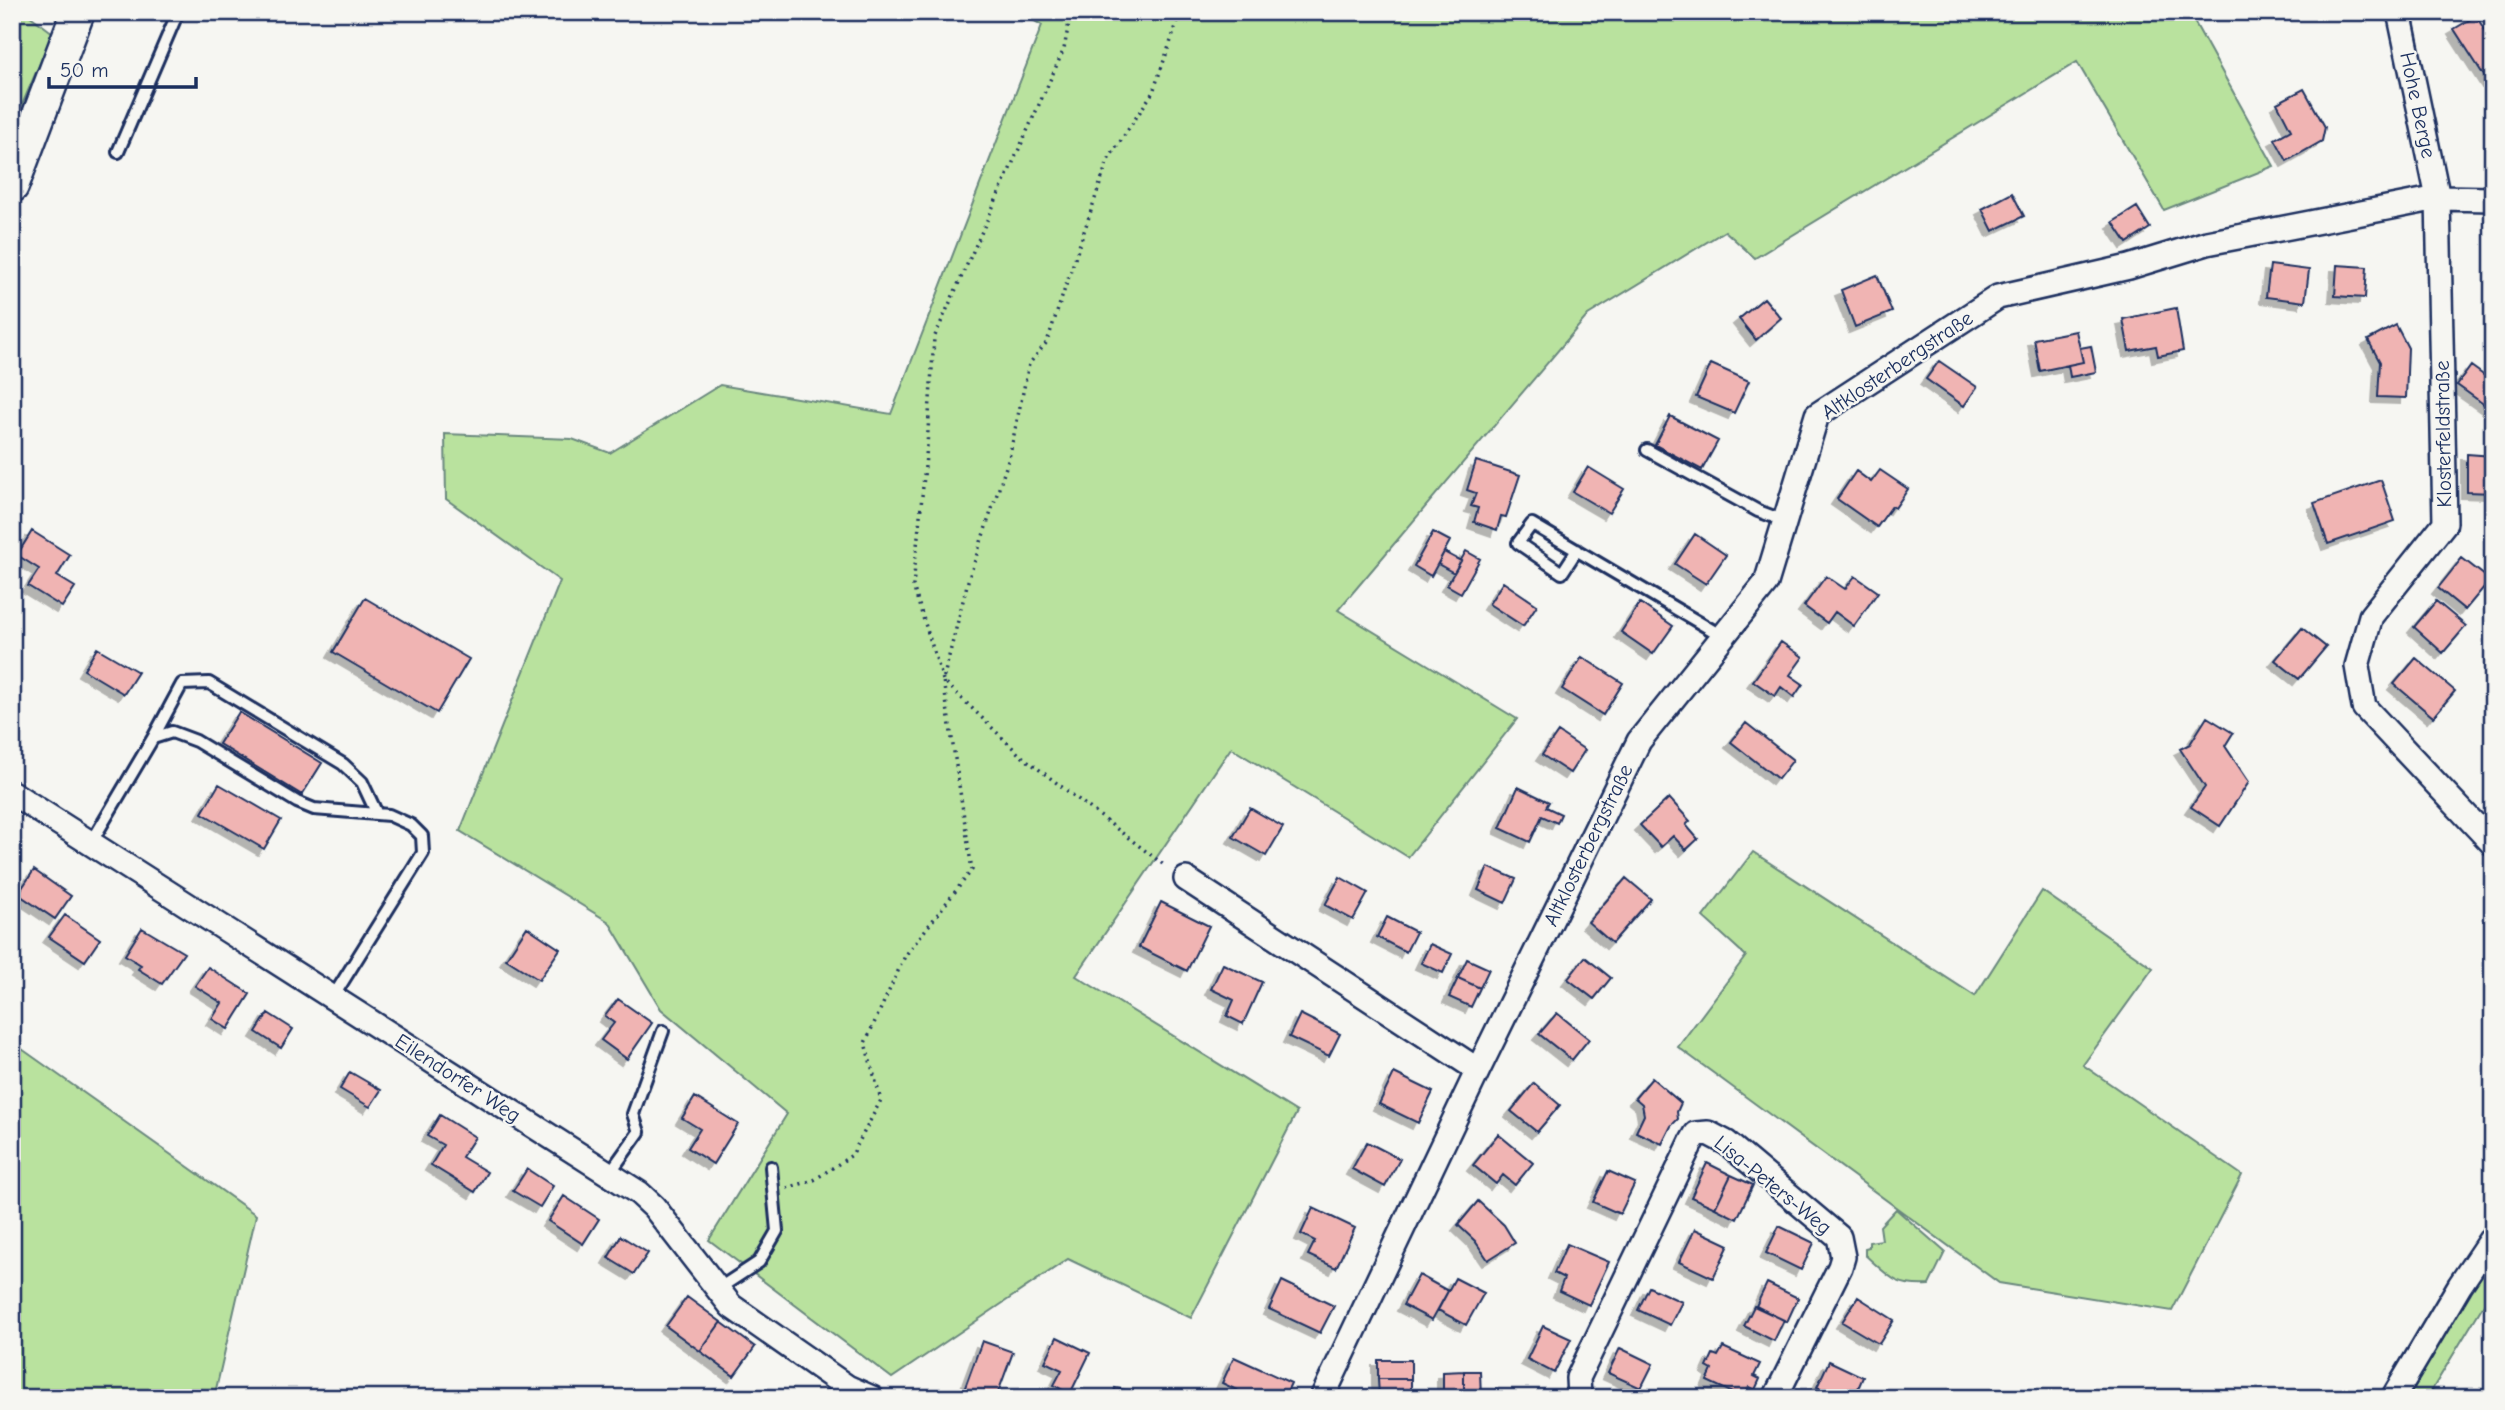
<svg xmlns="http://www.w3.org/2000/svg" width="2505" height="1410" font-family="'Comic Neue',sans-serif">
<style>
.green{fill:#b9e29e;stroke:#6a887e;stroke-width:2}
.building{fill:#f0b4b3;stroke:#1b2f5e;stroke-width:2;filter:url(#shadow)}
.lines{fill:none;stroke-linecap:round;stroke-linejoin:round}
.lane-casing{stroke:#1b2f5e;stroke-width:16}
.street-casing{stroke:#1b2f5e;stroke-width:28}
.secondary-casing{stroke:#1b2f5e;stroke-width:37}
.path{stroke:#1b2f5e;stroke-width:3.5;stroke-dasharray:2 5;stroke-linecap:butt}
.lane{stroke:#f6f6f2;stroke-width:10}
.street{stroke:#f6f6f2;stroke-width:23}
.secondary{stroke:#f6f6f2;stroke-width:32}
.labels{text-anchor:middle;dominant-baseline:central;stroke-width:5;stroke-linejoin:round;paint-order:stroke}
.street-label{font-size:21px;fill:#1b2f5e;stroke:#f6f6f2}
</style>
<defs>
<filter id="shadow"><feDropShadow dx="-6" dy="6" stdDeviation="0" flood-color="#0004"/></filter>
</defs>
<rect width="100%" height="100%" fill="#f6f6f2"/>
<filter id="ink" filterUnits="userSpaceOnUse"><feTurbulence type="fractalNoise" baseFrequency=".0143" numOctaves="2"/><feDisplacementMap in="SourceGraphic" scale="14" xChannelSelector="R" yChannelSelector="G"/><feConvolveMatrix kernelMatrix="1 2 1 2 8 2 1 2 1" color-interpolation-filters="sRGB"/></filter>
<g filter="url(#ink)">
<!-- green -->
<path class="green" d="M 12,12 L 25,12 L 53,33 L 12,128 Z
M 1018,12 L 2189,12 L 2274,166 L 2164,210 L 2077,62 L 1755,258 L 1725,231 L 1588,315 L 1338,610 L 1517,719 L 1408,857 L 1231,748 L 1076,976 L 1297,1112 L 1191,1318 L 1068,1259 L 892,1378 L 709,1240 L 787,1114 L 661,1009 L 609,922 L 460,831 L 560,581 L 446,499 L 445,434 L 572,439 L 610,453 L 720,385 L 891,414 L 1042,25 Z
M 1753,852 L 1975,996 L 2042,891 L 2153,968 L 2083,1065 L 2242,1175 L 2172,1311 L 1999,1283 L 1678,1047 L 1746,956 L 1703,917 Z
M 12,1042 L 256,1215 L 214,1398 L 12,1398 Z
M 1896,1209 L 1945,1252 L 1929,1285 C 1894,1287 1890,1277 1865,1255 L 1865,1248 L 1869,1247 L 1869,1242 L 1882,1240 L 1880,1226 Z
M 2493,1253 L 2493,1289 L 2427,1398 L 2406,1398 Z"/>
<!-- building -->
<path class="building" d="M 2476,16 L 2490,38 L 2493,36 L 2493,79 L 2488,82 L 2454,29 Z
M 2304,89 L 2325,127 L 2322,141 L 2287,161 L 2275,139 L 2291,130 L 2277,103 Z
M 2012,193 L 2024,216 L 1993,231 L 1982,209 Z
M 2137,207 L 2150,228 L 2127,243 L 2113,222 Z
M 2270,265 L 2309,270 L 2305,302 L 2266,297 Z
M 2337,265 L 2367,267 L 2365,298 L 2335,296 Z
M 1877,275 L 1892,312 L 1855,327 L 1841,290 Z
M 1764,298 L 1781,318 L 1756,340 L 1739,319 Z
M 2176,308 L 2183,351 L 2158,356 L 2156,346 L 2129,351 L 2123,319 Z
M 2396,325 L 2408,348 L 2406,398 L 2378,397 L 2380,362 L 2368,340 Z
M 2076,331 L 2083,362 L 2040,371 L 2034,339 Z
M 2091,346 L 2096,372 L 2070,377 L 2068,365 L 2083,362 L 2080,348 Z
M 1939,361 L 1977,387 L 1964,406 L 1926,379 Z
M 1711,364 L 1749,381 L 1734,413 L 1696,397 Z
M 2471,366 L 2493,382 L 2493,403 L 2489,408 L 2457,385 Z
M 1670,416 L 1718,441 L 1702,470 L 1655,445 Z
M 2467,454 L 2493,456 L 2493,493 L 2467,492 Z
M 1476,461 L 1520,475 L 1506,517 L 1501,516 L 1497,530 L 1474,522 L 1478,508 L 1471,506 L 1476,493 L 1467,490 Z
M 1588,467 L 1624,489 L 1609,513 L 1573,492 Z
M 1880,470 L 1908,489 L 1895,508 L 1892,506 L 1877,527 L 1837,499 L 1856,471 L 1871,482 Z
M 2381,480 L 2395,521 L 2328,544 L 2314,503 Z
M 32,531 L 70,555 L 57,576 L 75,587 L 62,607 L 28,586 L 39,569 L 17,555 Z
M 1433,532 L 1450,541 L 1431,576 L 1414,566 Z
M 1695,534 L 1726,555 L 1706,584 L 1675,564 Z
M 1466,551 L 1480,559 L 1461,593 L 1447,585 Z
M 1444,552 L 1461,561 L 1454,573 L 1438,564 Z
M 2462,558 L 2490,580 L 2465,610 L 2438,588 Z
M 1826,576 L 1845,589 L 1855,576 L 1878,592 L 1854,626 L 1835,612 L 1827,623 L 1804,606 Z
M 1503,582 L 1537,605 L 1523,626 L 1489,604 Z
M 365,598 L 469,659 L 437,713 L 333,652 Z
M 2436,601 L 2466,626 L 2443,653 L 2414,627 Z
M 1640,603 L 1673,626 L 1653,654 L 1621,632 Z
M 2302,628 L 2326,647 L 2299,679 L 2275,660 Z
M 1781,642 L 1803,657 L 1790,675 L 1803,684 L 1794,697 L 1781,687 L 1775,696 L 1753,681 Z
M 97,648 L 138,672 L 124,694 L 84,670 Z
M 1582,657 L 1623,683 L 1603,715 L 1562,689 Z
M 2416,658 L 2455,691 L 2433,717 L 2394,684 Z
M 239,712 L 322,763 L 302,795 L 219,744 Z
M 2207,717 L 2233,733 L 2225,746 L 2249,782 L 2220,826 L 2191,807 L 2205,787 L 2180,749 L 2190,744 Z
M 1746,723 L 1793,760 L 1778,779 L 1731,742 Z
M 1558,732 L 1585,750 L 1570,773 L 1542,755 Z
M 219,784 L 281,820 L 264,849 L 202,813 Z
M 1518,787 L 1549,802 L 1546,807 L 1561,814 L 1557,823 L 1542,816 L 1530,842 L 1500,828 Z
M 1669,798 L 1690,821 L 1686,825 L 1698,839 L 1686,850 L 1673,836 L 1661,847 L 1640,825 Z
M 1250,808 L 1283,827 L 1266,856 L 1233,837 Z
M 1488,867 L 1516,879 L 1505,903 L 1478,890 Z
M 34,870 L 71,896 L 55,919 L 18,894 Z
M 1340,877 L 1368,893 L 1353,920 L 1325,905 Z
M 1626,878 L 1651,899 L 1612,943 L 1588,922 Z
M 1161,902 L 1209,926 L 1187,971 L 1139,947 Z
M 65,915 L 100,939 L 85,961 L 49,937 Z
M 1387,917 L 1416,932 L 1406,952 L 1377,937 Z
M 527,927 L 560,949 L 539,980 L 506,959 Z
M 142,928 L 184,953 L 162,984 L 138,969 L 141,965 L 125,955 Z
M 1430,944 L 1452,954 L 1443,973 L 1421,963 Z
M 1585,957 L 1611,978 L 1594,999 L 1568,979 Z
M 1467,959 L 1489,969 L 1480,988 L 1458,978 Z
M 1223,964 L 1262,982 L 1243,1024 L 1227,1016 L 1234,1000 L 1211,989 Z
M 208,967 L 250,994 L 228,1029 L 212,1019 L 222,1003 L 195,986 Z
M 1458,978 L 1480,988 L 1471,1007 L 1449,997 Z
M 618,999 L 652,1023 L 627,1059 L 601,1040 L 614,1023 L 605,1016 Z
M 268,1013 L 293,1029 L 281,1048 L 256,1032 Z
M 1557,1013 L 1589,1039 L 1572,1060 L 1539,1034 Z
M 1300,1014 L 1340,1034 L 1329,1056 L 1289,1037 Z
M 350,1072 L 381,1090 L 370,1107 L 340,1089 Z
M 1394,1073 L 1433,1092 L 1418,1123 L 1379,1104 Z
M 1652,1078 L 1681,1103 L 1677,1112 L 1678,1119 L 1671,1126 L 1662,1144 L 1636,1132 L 1644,1115 L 1642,1104 L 1635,1098 Z
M 1534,1083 L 1560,1105 L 1537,1132 L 1511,1111 Z
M 695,1097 L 738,1124 L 713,1164 L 688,1148 L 700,1129 L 682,1118 Z
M 440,1115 L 475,1137 L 462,1157 L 487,1172 L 475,1192 L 431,1165 L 443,1145 L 427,1136 Z
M 1498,1134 L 1533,1163 L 1515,1185 L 1503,1175 L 1496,1184 L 1473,1165 Z
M 1367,1142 L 1400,1159 L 1385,1187 L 1352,1169 Z
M 1707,1163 L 1731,1175 L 1715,1208 L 1691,1197 Z
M 527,1169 L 553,1186 L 540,1207 L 513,1191 Z
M 1608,1171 L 1635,1183 L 1620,1214 L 1593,1202 Z
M 1731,1175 L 1753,1185 L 1737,1219 L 1715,1208 Z
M 564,1196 L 599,1219 L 583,1244 L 548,1221 Z
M 1478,1201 L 1504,1225 L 1515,1243 L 1488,1260 L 1475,1241 L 1458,1225 Z
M 1313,1208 L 1355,1228 L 1336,1268 L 1308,1255 L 1315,1241 L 1301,1234 Z
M 1779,1226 L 1814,1243 L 1801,1270 L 1766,1253 Z
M 1695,1229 L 1729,1245 L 1713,1278 L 1679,1262 Z
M 621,1236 L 648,1253 L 634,1274 L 608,1258 Z
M 1567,1244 L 1609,1262 L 1589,1305 L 1559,1291 L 1564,1278 L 1554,1273 Z
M 1419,1275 L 1448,1291 L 1432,1320 L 1403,1305 Z
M 1455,1278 L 1484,1293 L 1466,1325 L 1438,1310 Z
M 1282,1281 L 1334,1306 L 1320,1333 L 1269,1309 Z
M 1767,1283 L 1798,1298 L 1787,1322 L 1756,1306 Z
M 1649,1287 L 1682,1302 L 1670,1325 L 1638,1310 Z
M 687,1297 L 721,1322 L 700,1351 L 666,1326 Z
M 1858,1297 L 1894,1320 L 1879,1344 L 1842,1322 Z
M 1754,1306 L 1784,1320 L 1774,1341 L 1744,1326 Z
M 721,1322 L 755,1347 L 734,1376 L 700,1351 Z
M 1543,1326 L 1571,1339 L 1554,1373 L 1527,1359 Z
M 1057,1337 L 1090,1353 L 1070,1394 L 1054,1385 L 1062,1370 L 1045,1362 Z
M 982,1341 L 1013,1352 L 996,1398 L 976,1398 L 963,1393 Z
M 1723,1347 L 1760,1364 L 1754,1376 L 1760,1379 L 1755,1390 L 1749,1387 L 1744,1398 L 1707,1381 L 1712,1370 L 1707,1367 L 1713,1354 L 1718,1356 Z
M 1620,1348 L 1653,1364 L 1641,1388 L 1608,1373 Z
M 1234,1357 L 1291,1383 L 1284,1398 L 1248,1398 L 1249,1396 L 1222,1383 Z
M 1378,1360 L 1411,1360 L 1411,1379 L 1378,1379 Z
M 1829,1361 L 1863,1377 L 1854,1398 L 1841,1398 L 1817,1387 Z
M 1464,1371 L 1464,1398 L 1443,1398 L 1443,1372 Z
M 1464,1371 L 1480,1371 L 1481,1398 L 1464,1398 Z
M 1378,1379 L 1411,1379 L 1411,1397 L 1379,1396 Z
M 1115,1388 L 1155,1396 L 1155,1398 L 1113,1398 Z"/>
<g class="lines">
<!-- lane casing -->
<g class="lane-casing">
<path id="lane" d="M 118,152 L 178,12
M 1647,450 L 1758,511 L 1785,521
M 1577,550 L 1562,573 L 1518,543 L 1532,524 L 1722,636
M 153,738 L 182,684 L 209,683 L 343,764 L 362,782 L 377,814
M 91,843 L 153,738 L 172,732 L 196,741 L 297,802 L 314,809 L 389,815 L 411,825 L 422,836 L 423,853 L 333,997
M 609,1174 L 639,1132 L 633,1114 L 663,1031
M 718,1289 L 759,1262 L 777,1231 L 771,1167"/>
</g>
<!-- street casing -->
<g class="street-casing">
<path id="street" d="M 2399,12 L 2438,198 L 2445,523 L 2371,616 L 2357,666 L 2364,707 L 2493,844
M 12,793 L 639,1193 L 654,1207 L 731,1306 L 847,1387 L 872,1398
M 1186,879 L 1478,1070
M 1322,1398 L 1478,1070 L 1639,741 L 1766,583 L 1817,415 L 1998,297 L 2129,267 L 2207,243 L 2438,198 L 2493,199
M 1579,1398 L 1578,1378 L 1692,1141 L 1696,1134 L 1708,1133 L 1727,1143 L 1839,1237 L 1843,1257 L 1840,1267 L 1775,1398
M 2393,1398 L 2460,1285 L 2493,1236"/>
</g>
<!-- secondary casing -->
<g class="secondary-casing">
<path id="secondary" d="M 12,186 L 78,12"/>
</g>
<!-- path -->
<path class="path" d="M 1071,12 L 1064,49 L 934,338 L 927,446 L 913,586 L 943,680 L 1019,754 L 1164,865
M 12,227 L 18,211
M 787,1188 L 814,1180 L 852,1155 L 881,1100 L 865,1043 L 905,956 L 972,870 L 943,680 L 968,581 L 1009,458 L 1029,364 L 1047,342 L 1108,160 L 1153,92 L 1181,12"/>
<!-- lane -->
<use href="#lane" class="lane"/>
<!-- street -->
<use href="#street" class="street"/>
<!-- secondary -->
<use href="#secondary" class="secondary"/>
</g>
</g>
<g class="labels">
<!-- street labels -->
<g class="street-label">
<text transform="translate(2418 105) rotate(78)">Hohe Berge</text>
<text transform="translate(1897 365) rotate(-34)">Altklosterbergstraße</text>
<text transform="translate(2443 434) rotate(-91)">Klosterfeldstraße</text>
<text transform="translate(1588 845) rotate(-64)">Altklosterbergstraße</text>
<text transform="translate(458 1078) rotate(33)">Eilendorfer Weg</text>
<text transform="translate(1773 1185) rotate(39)">Lisa-Peters-Weg</text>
</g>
</g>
<!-- margin -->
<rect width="2505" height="1410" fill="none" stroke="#f6f6f2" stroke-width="42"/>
<rect x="21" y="21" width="2463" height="1368" fill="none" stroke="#1b2f5e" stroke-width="2.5" filter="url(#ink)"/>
<!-- scale -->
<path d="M49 77v10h147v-10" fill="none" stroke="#1b2f5e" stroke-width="3.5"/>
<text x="60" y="77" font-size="21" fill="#1b2f5e" stroke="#f6f6f2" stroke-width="5" paint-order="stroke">50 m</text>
</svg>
